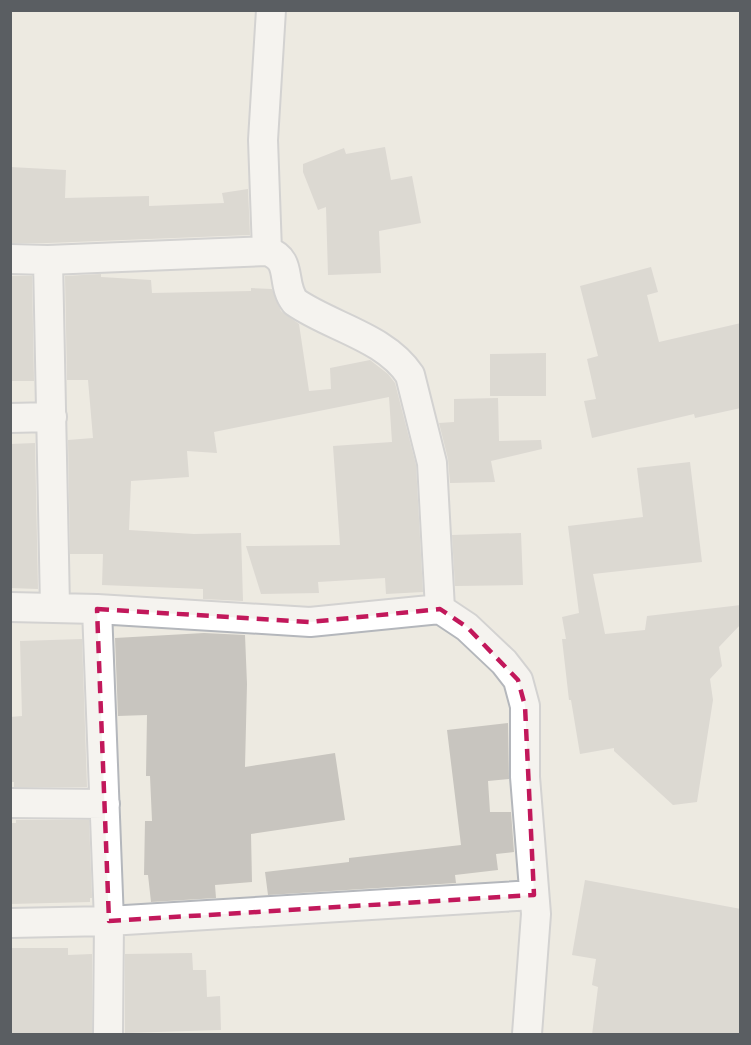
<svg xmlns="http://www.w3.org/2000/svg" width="751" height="1045" font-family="'Sofia Sans Condensed',sans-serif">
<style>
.building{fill:#c8c5bf}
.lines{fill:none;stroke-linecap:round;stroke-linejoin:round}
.minor-casing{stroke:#b4b7bc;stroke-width:32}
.minor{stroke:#fff;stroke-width:28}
.marked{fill:none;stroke:#c2185b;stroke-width:4.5;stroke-dasharray:12 8;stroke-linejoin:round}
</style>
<rect width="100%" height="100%" fill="#edeae1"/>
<!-- building -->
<path class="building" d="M 385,147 L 391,180 L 412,176 L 421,223 L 379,231 L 381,273 L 328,275 L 326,207 L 318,210 L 303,172 L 303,164 L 344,148 L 346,154 Z
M 10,167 L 66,170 L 65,198 L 149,196 L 149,206 L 224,203 L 222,193 L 248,189 L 250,235 L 48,243 L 10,243 Z
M 651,267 L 658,292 L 647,295 L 659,342 L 741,323 L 741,408 L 695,418 L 694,414 L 592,438 L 584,401 L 596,399 L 587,359 L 598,356 L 580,286 Z
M 101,274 L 101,277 L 151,280 L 152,293 L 251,291 L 251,288 L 272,289 L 281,311 L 299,324 L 309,391 L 331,389 L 330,368 L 370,360 L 388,374 L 395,383 L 416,465 L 423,592 L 386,594 L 385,578 L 318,582 L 319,593 L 261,594 L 246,546 L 340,545 L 333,446 L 392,442 L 389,397 L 214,432 L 217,453 L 187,451 L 189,477 L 131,481 L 129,530 L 194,534 L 241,533 L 243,601 L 203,599 L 203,589 L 102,585 L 103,554 L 70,554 L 68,440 L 93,438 L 88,380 L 67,380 L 65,276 Z
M 10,276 L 32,276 L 34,381 L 10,381 Z
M 546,353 L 546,396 L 490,396 L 490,354 Z
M 498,398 L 499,441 L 541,440 L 542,449 L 491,461 L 495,482 L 450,483 L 448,459 L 439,423 L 454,422 L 454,399 Z
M 35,443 L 38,589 L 10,588 L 10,444 Z
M 690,462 L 702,562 L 593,574 L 605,634 L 645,630 L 647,616 L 741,605 L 741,624 L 719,647 L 722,666 L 710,679 L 713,700 L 697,802 L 673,805 L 614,751 L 614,748 L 580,754 L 571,700 L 569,700 L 562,639 L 566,639 L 562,617 L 579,613 L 568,526 L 643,517 L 637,468 Z
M 521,533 L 523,585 L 455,586 L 452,535 Z
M 204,633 L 245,635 L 247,684 L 245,767 L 335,753 L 345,820 L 251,834 L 252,882 L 215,885 L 216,898 L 151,902 L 148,875 L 144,875 L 145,821 L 152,821 L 150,776 L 146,776 L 147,715 L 118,716 L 115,638 Z
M 82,639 L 87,787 L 14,787 L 14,782 L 10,782 L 10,717 L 22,716 L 20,641 Z
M 508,723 L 509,779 L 488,781 L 490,812 L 511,812 L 514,852 L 496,854 L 498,870 L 455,875 L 456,883 L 268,895 L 265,872 L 349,862 L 349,858 L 461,845 L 447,730 Z
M 16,820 L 89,820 L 92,898 L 90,898 L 90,902 L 10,904 L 10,823 L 16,823 Z
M 585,880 L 741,909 L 741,1035 L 592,1035 L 598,987 L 592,985 L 596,959 L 572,955 Z
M 10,948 L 68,948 L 68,955 L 92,954 L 92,1034 L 10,1033 Z
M 192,953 L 193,970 L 206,970 L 207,997 L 220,996 L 221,1030 L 125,1033 L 125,954 Z"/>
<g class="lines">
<!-- minor casing -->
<g class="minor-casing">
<path id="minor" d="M 267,251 L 263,140 L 271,10
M 10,259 L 48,260 L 267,251 C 294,260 280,283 295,302 C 331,327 385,337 410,375 L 432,463 L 440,609
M 48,260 L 55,607
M 10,418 L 52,417
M 10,607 L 97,609 L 310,622 L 440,609 L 467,627 L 504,662 L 518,680 L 525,706 L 525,777 L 536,914 L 527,1034
M 97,609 L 109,921 L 108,1034
M 10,803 L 105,804
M 10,923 L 109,921 L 534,895"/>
</g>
<!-- minor -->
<use href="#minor" class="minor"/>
</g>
<!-- marked area -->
<path d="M0 0H751V1045H0ZM 97,609 L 310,622 L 440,609 L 467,627 L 518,680 L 525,706 L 534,895 L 109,921 Z" fill="#edeae1" fill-opacity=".55" fill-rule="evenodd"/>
<path class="marked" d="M 97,609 L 310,622 L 440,609 L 467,627 L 518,680 L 525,706 L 534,895 L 109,921 Z"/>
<!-- border -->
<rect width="751" height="1045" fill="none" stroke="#5a5e62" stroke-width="24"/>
</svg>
